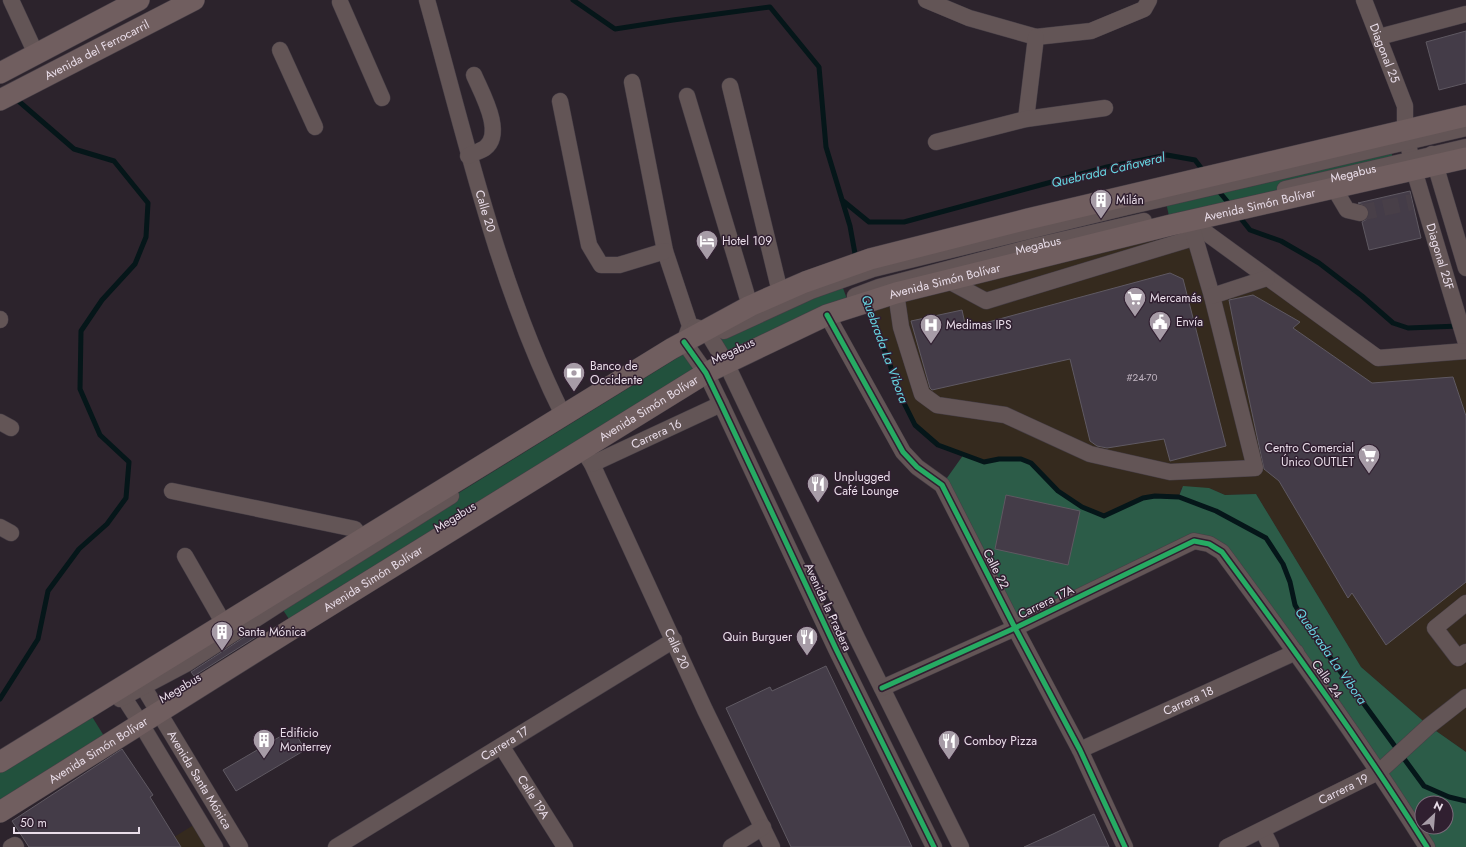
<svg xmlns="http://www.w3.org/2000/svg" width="1466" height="847" font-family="Jost,sans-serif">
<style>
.commercial{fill:#352a1e}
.green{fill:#22513d}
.forest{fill:#2c5c48;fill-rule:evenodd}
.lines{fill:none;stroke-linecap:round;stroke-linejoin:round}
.stream{stroke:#051619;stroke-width:5}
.building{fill:#443c48;stroke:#5f5962}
.minor-tunnel{stroke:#483f48;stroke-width:16;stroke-dasharray:16 8;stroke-linecap:butt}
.minor-casing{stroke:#463e46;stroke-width:17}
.major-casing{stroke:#463e46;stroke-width:22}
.minor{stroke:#635556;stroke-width:16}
.major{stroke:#705e5f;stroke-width:21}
.cycleway-casing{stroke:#301f30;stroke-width:8}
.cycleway{stroke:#26ab63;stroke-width:5}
.labels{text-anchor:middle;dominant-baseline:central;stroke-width:3;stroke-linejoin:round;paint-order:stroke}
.number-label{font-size:10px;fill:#c0b5c1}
.street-label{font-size:12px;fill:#e9dde9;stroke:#301f30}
.poi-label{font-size:12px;fill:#e9dde9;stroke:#301f30;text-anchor:start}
.water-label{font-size:13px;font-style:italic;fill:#66d7e2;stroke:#301f30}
</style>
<rect width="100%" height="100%" fill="#2c232c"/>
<!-- commercial -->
<path class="commercial" d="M 1190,221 L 1212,295 L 1267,278 L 1378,358 L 1466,351 L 1466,752 L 1429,726 L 1361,667 L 1256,494 L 1225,495 L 1209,488 L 1181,488 L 1179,497 L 1155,496 L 1104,516 L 1082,507 L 1058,491 L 1031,463 L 1021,459 L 999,459 L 984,462 L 938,445 L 915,425 L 896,387 L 890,364 L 866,303 Z
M 200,821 L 215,847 L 158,847 Z"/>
<!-- green -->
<path class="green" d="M 1390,147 L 1394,162 L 1169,216 L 1165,198 Z
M 840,280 L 847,299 L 722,356 L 711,337 Z
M 690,350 L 701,366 L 289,619 L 279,604 Z
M 91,715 L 104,736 L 0,800 L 0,771 Z"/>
<!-- forest -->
<path class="forest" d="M 964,454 L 984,461 L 999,459 L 1021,459 L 1031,463 L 1058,491 L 1082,507 L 1104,516 L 1143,498 L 1155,496 L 1179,496 L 1183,486 L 1209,488 L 1225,495 L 1256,494 L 1361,667 L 1429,726 L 1466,752 L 1466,847 L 1427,847 L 1221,552 L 1194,541 L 1015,628 L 942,485 ZM 1422,803 L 1446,803 L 1446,827 L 1422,827 Z"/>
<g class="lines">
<!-- stream -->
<path class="stream" d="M 573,0 L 615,29 L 673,20 L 770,7 L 819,67 L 826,147 L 850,226 L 856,259
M 1217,189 L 1231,206
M 842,200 L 869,222 L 904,222 L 1107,167 L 1167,155 L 1195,160 L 1205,173
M 1238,215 L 1250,230 L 1281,241 L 1319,263 L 1362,296 L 1393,323 L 1408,328 L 1459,326
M 868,307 L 890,364 L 896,387 L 915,425 L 938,445 L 984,462 L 999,459 L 1021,459 L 1031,463 L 1058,491 L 1082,507 L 1104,516 L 1143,498 L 1155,496 L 1179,497 L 1216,511 L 1266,538 L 1283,564 L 1290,582 L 1295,605 L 1307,626 L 1424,786 L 1449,797 L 1466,801
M 0,699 L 38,639 L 48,591 L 79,549 L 107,524 L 126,498 L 129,462 L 100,435 L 80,389 L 81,331 L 102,300 L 135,264 L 146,237 L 148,203 L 114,161 L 74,149 L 15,98"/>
</g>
<!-- building -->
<path class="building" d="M 1466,31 L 1466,83 L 1439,90 L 1426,42 Z
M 1410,191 L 1421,238 L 1369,250 L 1362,222 L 1367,219 L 1369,211 L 1366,206 L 1358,203 Z
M 1170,273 L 1183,279 L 1226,446 L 1170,461 L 1164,439 L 1107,448 L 1097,446 L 1090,441 L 1070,359 L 932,390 L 930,388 L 911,321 L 962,310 L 966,328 Z
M 1253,295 L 1300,322 L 1293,328 L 1372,383 L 1453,377 L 1466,416 L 1466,582 L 1386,645 L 1352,593 L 1348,598 L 1279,481 L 1264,469 L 1242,366 L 1229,300 Z
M 1006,495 L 1080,511 L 1068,565 L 995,549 Z
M 252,632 L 256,637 L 194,676 L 191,672 Z
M 826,666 L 900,821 L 912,847 L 791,847 L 726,708 L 770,687 L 772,691 Z
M 293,729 L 305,750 L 236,791 L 223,770 Z
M 122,749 L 153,795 L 150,797 L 181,847 L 29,847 L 12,821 Z
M 1094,814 L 1109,847 L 1024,847 L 1053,834 Z"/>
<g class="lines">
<!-- minor-tunnel -->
<path class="minor-tunnel" d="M 1360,213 L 1412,202"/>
<!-- minor casing -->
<g class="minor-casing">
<g id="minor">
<path d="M 11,0 L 36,54"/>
<path id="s1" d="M 427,0 C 466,139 498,285 563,415"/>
<path d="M 926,0 L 969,18 L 1036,37 L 1091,31 L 1144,9 L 1149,0"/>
<path id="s2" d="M 1364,0 L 1405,106 L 1405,131 L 1414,170 L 1466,343"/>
<path d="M 340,2 L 382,98"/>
<path d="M 1379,37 L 1466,14"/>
<path d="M 280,50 L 315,127"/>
<path d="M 632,82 L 665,251 L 690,326 L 684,342 L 706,373 L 721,404 L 836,649 L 934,847"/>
<path d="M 730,86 L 780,292"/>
<path d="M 687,96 L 750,306"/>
<path d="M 560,101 L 589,245 L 601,265 L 619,265 L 665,251"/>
<path d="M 1026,119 L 1036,37"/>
<path d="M 936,142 L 1026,119 L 1105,108"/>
<path d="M 1432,154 L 1466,268"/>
<path d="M 468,156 C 473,153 481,151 485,148 C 505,133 481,92 474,75"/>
<path d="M 1334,188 L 1347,210 L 1360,213"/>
<path id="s3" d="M 1285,189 L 1466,147"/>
<path d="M 1190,221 L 1378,358 L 1466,351"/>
<path d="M 947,280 L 986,301 L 1193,238"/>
<path d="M 896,293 L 901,327 L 922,394 L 937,405 L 1005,415 L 1090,454 L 1170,472 L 1255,468 L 1212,296 L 1190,221"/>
<path id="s4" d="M 855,296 L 879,287 L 1035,246 L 1144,221"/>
<path d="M 1212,296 L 1267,278"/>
<path d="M 827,315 L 903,452 L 917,467 L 942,485 L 1015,628 L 1080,750 L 1125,847"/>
<path d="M 0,320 L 0,319"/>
<path d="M 695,327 L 706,330 L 726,363 L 857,638 L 961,847"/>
<path d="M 724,331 L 811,291 L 873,269 L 1127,207 L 1466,128"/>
<path d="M 0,422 L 11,428"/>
<path id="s5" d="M 583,450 L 592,464 L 705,710 L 772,847"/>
<path id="s6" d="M 592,464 L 721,404"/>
<path d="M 172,491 L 355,529 L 361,540"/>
<path d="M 0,527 L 11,533"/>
<path d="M 185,556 L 224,624"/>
<path d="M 1466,603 L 1435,628 L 1458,658 L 1466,652"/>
<path id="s7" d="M 138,678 L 240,847"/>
<path d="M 882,688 L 1015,628 L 1194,541 L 1209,544 L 1222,552 C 1293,648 1363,745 1427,847"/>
<path d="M 119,690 L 141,724 L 215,847"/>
<path d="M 120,699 L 186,664 L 279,604 L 451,496"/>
<path id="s8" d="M 502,747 L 565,847"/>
<path id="s9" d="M 1080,750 L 1296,652"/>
<path d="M 1263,831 L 1271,847"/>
<path d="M 11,847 L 15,845 L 16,847"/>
<path id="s10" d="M 336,847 L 674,640"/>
<path d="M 731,847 L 763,827"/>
<path id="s11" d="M 1227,847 L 1380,771 L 1429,726 L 1466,697"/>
</g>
</g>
<!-- major casing -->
<g class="major-casing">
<g id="major">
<path d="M 0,73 L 139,0"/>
<path id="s12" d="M 0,100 L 194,0"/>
<path d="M 0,762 L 671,349 L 750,306 L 805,282 L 870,259 L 1028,219 L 1466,116"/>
<path id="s13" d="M 0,812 L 295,627 L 706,373 L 827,315 L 896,293 L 1171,225 L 1466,158"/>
</g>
</g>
<!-- minor -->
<use href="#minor" class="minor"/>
<!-- major -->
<use href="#major" class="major"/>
<!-- cycleway casing -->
<g class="cycleway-casing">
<path id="cycleway" d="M 827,315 L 903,452 L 917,467 L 942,485 L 1015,628 L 1080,750 L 1125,847
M 684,342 L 706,373 L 721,404 L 836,649 L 934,847
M 882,688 L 1015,628 L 1194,541 L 1209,544 L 1222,552 C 1293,648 1363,745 1427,847"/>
</g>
<!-- cycleway -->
<use href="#cycleway" class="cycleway"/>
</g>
<!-- icons -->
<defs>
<g id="building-pin" transform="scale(1.15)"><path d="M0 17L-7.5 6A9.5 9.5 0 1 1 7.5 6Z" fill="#a79ca7" stroke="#301f30"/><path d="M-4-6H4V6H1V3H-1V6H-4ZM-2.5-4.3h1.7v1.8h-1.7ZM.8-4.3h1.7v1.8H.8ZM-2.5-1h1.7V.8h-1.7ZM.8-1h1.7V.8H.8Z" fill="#fff"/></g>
<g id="hotel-pin" transform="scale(1.15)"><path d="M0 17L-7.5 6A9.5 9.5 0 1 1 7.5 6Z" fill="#a79ca7" stroke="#301f30"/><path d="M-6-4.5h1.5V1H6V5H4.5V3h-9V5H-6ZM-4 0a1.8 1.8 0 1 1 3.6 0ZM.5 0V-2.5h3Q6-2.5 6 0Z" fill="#fff"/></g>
<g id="supermarket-pin" transform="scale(1.15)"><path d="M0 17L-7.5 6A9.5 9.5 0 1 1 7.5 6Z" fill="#a79ca7" stroke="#301f30"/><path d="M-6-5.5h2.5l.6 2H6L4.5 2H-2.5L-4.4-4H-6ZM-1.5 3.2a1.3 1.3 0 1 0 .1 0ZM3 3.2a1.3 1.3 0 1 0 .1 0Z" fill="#fff"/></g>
<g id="civic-pin" transform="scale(1.15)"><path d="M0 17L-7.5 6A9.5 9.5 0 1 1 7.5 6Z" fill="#a79ca7" stroke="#301f30"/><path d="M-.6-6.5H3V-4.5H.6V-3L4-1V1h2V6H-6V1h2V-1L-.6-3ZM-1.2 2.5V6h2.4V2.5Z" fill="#fff"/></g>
<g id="hospital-pin" transform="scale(1.15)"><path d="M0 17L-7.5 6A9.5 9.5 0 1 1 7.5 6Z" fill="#a79ca7" stroke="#301f30"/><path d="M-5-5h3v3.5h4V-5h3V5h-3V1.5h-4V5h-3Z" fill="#fff"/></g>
<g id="bank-pin" transform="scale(1.15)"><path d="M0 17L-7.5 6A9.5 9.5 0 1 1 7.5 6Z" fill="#a79ca7" stroke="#301f30"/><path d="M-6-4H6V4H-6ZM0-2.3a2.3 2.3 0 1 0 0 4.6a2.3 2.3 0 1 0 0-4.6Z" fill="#fff"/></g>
<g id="restaurant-pin" transform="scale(1.15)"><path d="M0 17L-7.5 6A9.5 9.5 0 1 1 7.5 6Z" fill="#a79ca7" stroke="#301f30"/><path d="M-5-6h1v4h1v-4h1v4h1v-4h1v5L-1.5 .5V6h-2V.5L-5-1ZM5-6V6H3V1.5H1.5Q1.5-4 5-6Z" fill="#fff"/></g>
</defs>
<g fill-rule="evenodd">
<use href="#building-pin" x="1101" y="200"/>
<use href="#hotel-pin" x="707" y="241"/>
<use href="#supermarket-pin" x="1135" y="298"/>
<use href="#civic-pin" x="1160" y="322"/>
<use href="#hospital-pin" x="931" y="325"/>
<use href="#bank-pin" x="574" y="373"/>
<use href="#supermarket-pin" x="1369" y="455"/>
<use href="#restaurant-pin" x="818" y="484"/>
<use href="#building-pin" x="222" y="632"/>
<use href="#restaurant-pin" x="807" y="637"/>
<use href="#building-pin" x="264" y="740"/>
<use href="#restaurant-pin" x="949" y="741"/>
</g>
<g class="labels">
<!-- number labels -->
<g class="number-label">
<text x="1142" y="377">#24-70</text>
</g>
<!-- street labels -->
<g class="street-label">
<text stroke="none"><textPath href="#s12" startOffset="109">Avenida del Ferrocarril</textPath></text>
<text stroke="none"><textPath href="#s2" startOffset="57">Diagonal 25</textPath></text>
<text stroke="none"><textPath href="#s3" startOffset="70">Megabus</textPath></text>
<text stroke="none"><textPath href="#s13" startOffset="1412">Avenida Simón Bolívar</textPath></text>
<text stroke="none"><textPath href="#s1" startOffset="219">Calle 20</textPath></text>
<text stroke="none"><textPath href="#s4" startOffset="190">Megabus</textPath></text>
<text stroke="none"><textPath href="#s2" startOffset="269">Diagonal 25F</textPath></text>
<text stroke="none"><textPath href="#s13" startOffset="1088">Avenida Simón Bolívar</textPath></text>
<text transform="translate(733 351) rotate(-25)">Megabus</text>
<text stroke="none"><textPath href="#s13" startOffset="764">Avenida Simón Bolívar</textPath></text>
<text stroke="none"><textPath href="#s6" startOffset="71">Carrera 16</textPath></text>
<text transform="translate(455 517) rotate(-32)">Megabus</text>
<text transform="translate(996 569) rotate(63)">Calle 22</text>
<text stroke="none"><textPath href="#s13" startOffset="440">Avenida Simón Bolívar</textPath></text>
<text transform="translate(1046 602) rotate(-26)">Carrera 17A</text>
<text transform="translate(828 607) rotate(65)">Avenida la Pradera</text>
<text stroke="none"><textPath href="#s5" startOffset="220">Calle 20</textPath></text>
<text transform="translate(1327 679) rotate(55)">Calle 24</text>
<text transform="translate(180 688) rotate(-31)">Megabus</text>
<text stroke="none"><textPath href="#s9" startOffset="119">Carrera 18</textPath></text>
<text stroke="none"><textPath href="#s10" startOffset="198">Carrera 17</textPath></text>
<text stroke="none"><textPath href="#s13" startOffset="116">Avenida Simón Bolívar</textPath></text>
<text stroke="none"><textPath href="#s7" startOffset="119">Avenida Santa Mónica</textPath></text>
<text stroke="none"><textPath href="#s11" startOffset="130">Carrera 19</textPath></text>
<text stroke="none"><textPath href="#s8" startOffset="59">Calle 19A</textPath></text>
</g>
<!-- poi labels -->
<g class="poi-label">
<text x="1116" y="200">Milán</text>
<text x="722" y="241">Hotel 109</text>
<text x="1150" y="298">Mercamás</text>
<text x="1176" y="322">Envía</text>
<text x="946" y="325">Medimas IPS</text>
<text x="590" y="366">Banco de<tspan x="590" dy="14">Occidente</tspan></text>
<text x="1354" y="448" text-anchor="end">Centro Comercial<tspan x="1354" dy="14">Único OUTLET</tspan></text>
<text x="834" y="477">Unplugged<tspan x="834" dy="14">Café Lounge</tspan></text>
<text x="238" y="632">Santa Mónica</text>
<text x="792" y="637" text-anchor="end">Quin Burguer</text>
<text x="280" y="733">Edificio<tspan x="280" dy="14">Monterrey</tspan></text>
<text x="964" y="741">Comboy Pizza</text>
</g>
<!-- water labels -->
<g class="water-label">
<text transform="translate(1108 170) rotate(-13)">Quebrada Cañaveral</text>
<text transform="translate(885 349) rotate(70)">Quebrada La Vibora</text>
<text transform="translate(1331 656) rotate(55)">Quebrada La Vibora</text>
</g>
</g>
<!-- north arrow -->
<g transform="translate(1434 815) rotate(26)"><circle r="19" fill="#301f30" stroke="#7a6b7a"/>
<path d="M0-3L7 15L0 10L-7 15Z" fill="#a79ca7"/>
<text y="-6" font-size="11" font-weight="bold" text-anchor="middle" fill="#e9dde9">N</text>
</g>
<!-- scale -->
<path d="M14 827v6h125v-6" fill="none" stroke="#e9dde9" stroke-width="2"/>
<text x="20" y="827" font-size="12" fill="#e9dde9" stroke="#301f30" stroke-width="3" paint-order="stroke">50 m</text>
</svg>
